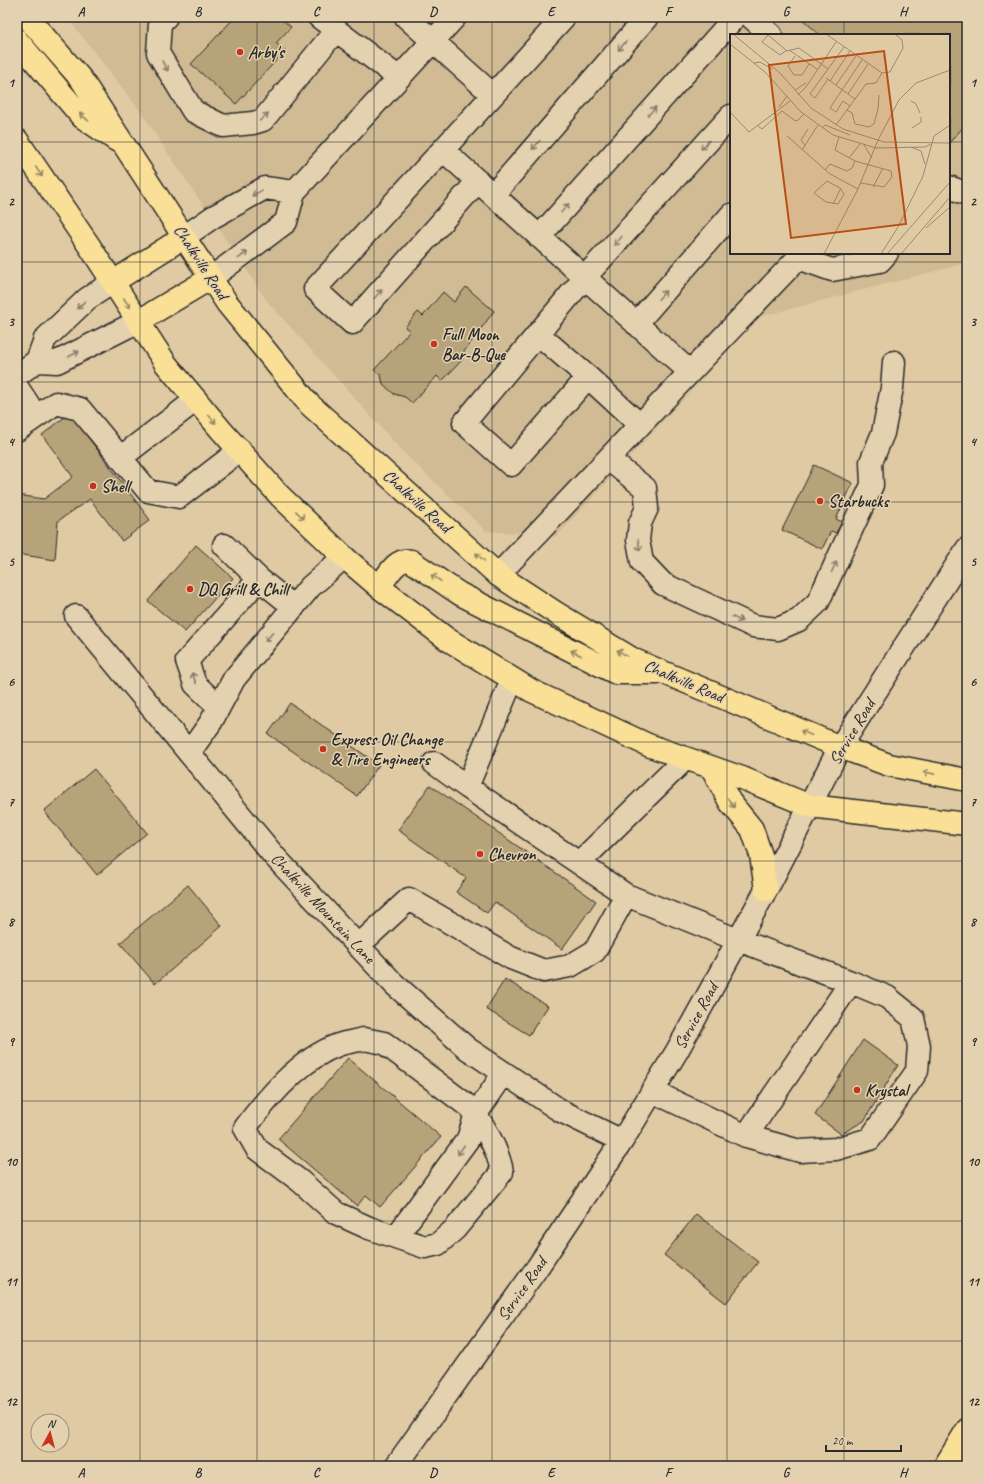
<svg xmlns="http://www.w3.org/2000/svg" width="984" height="1483" font-family="Caveat,sans-serif">
<style>
.built{fill:#d0bb95;fill-rule:evenodd}
.building{fill:#b7a37a;stroke:#2b2b2b}
.lines{fill:none;stroke-linecap:round;stroke-linejoin:round}
.minor-casing{stroke:#2b2b2b;stroke-width:25}
.major-casing{stroke:#2b2b2b;stroke-width:25}
.highway-casing{stroke:#2b2b2b;stroke-width:25}
.minor{stroke:#e4d1af;stroke-width:22}
.major{stroke:#fadf96;stroke-width:22}
.highway{stroke:#fadf96;stroke-width:22}
.oneway{stroke:#887e6d}
.oneway2{stroke:#928560}
.grid{fill:none;stroke:#2b2b2b;stroke-width:1;stroke-opacity:0.55}
.poi-dot{fill:#c8321e;stroke:#e4d1af;stroke-width:1.5}
.labels{text-anchor:middle;dominant-baseline:central;stroke-width:3;stroke-linejoin:round;paint-order:stroke}
.poi-label{font-size:17px;font-weight:bold;fill:#2b2b2b;stroke:#e4d1af;text-anchor:start}
.street-label{font-size:17px;fill:#2b2b2b;stroke:#e4d1af}
.inset-road{fill:none;stroke:#978a74;stroke-width:1}
.view{fill:#b94e14;fill-opacity:0.15;stroke:#b94e14;stroke-width:2}
.inset-edge{fill:none;stroke:#2b2b2b;stroke-width:2}
.neatline{fill:none;stroke:#2b2b2b;stroke-width:1.5}
.grid-label{font-size:13px;text-anchor:middle;font-weight:bold;fill:#2b2b2b}
</style>
<rect width="100%" height="100%" fill="#dfcaa4"/>
<filter id="ink" filterUnits="userSpaceOnUse"><feTurbulence type="fractalNoise" baseFrequency=".025" numOctaves="2"/><feDisplacementMap in="SourceGraphic" scale="8" xChannelSelector="R" yChannelSelector="G"/><feConvolveMatrix kernelMatrix="1 2 1 2 8 2 1 2 1" color-interpolation-filters="sRGB"/></filter>
<g filter="url(#ink)">
<!-- built -->
<path class="built" d="M 67,17 L 967,17 L 967,263 L 759,317 L 557,536 L 486,531 L 403,452 L 267,301 L 138,108 ZM 731,35 L 949,35 L 949,253 L 731,253 Z"/>
<!-- building -->
<path class="building" d="M 235,17 L 279,17 L 291,27 L 276,43 L 285,51 L 236,104 L 191,64 Z
M 800,17 L 967,17 L 967,123 L 949,143 L 949,35 L 820,35 Z
M 466,287 L 494,311 L 460,357 L 463,359 L 442,381 L 437,376 L 412,403 L 405,397 L 394,394 L 383,384 L 381,375 L 374,370 L 410,331 L 405,327 L 418,312 L 423,316 L 443,292 L 454,302 Z
M 70,413 L 150,520 L 122,541 L 90,499 L 58,521 L 55,560 L 17,554 L 17,495 L 44,499 L 73,477 L 42,435 Z
M 814,465 L 853,483 L 836,519 L 842,522 L 836,533 L 831,531 L 822,549 L 782,530 Z
M 196,545 L 233,578 L 185,632 L 148,601 Z
M 290,703 L 379,765 L 357,796 L 268,734 Z
M 94,769 L 147,833 L 97,875 L 44,811 Z
M 430,785 L 596,901 L 562,949 L 495,902 L 487,913 L 456,892 L 466,878 L 398,830 Z
M 188,885 L 222,926 L 155,984 L 120,943 Z
M 505,979 L 548,1006 L 529,1035 L 486,1009 Z
M 863,1040 L 898,1065 L 864,1121 L 841,1134 L 815,1115 Z
M 348,1058 L 441,1137 L 380,1207 L 366,1195 L 357,1206 L 278,1139 Z
M 696,1214 L 758,1262 L 726,1303 L 664,1255 Z"/>
<g class="lines">
<!-- minor casing -->
<g class="minor-casing">
<path id="minor" d="M 166,17 L 160,23 L 158,53 L 193,111 L 223,126 L 253,123 L 263,120 L 336,30
M 319,17 L 399,78
M 406,17 L 493,95 L 315,289 L 352,323 L 478,181
M 751,17 L 771,35
M 493,95 L 564,17
M 443,150 L 690,372
M 949,187 L 962,192 L 967,191
M 493,195 L 647,17
M 184,237 L 213,217 L 265,188 L 294,192
M 539,237 L 735,17
M 211,278 L 286,222 L 294,192 L 455,17
M 636,324 L 731,215
M 538,334 L 588,377
M 37,361 L 57,362 L 139,321
M 17,375 L 37,361 L 45,339 L 87,299 L 113,282
M 17,387 L 36,416
M 640,425 L 588,377 L 511,465 L 464,423 L 585,277 L 731,116
M 17,430 L 56,403 L 80,409 L 148,491 L 179,497 L 240,450
M 120,458 L 196,400
M 608,459 L 645,488 L 647,508 L 640,523 L 638,540 L 642,562 L 663,584 L 753,626 L 778,629 L 799,620 L 818,602 L 872,485 L 871,462 L 883,433 L 892,388 L 894,362
M 224,545 L 259,579 L 294,607
M 498,575 L 798,258 L 832,270 L 880,261 L 887,253
M 76,616 L 275,857 L 394,984 L 468,1049 L 561,1111 L 622,1141
M 512,680 L 467,787 L 626,895
M 219,707 L 195,684 L 187,661 L 259,579
M 189,753 L 211,722 L 234,679 L 310,587 L 344,557
M 434,763 L 467,787
M 579,863 L 685,759
M 358,946 L 409,899 L 511,958 L 544,971 L 570,966 L 595,951 L 626,895 L 738,940 L 851,982 L 887,997 L 913,1018 L 919,1046 L 917,1071 L 870,1139 L 836,1149 L 800,1151 L 746,1136 L 652,1091
M 364,1039 L 384,1043 L 468,1106 C 482,1120 499,1152 502,1172 L 455,1229 L 438,1244 L 425,1247 L 369,1228 L 336,1213 L 300,1181 L 257,1149 L 245,1128 C 268,1097 300,1059 338,1045 C 346,1042 356,1041 364,1039 Z
M 746,1136 L 851,982
M 396,1237 L 468,1139 L 476,1114 L 504,1073
M 396,1466 L 537,1268 L 622,1141 L 677,1051 L 771,881 L 840,747 L 967,549"/>
</g>
<!-- major casing -->
<g class="major-casing">
<path id="major" d="M 27,17 L 81,79 L 227,303 L 309,404 L 498,575 L 556,613 L 634,660 L 840,747 L 889,765 L 967,780
M 17,40 L 82,117 L 116,140
M 17,140 L 90,247 L 166,364 L 221,430 L 280,496 L 344,557 L 379,587 L 447,639 L 532,691 L 648,745 L 742,778 L 810,806 L 967,824
M 113,282 L 184,237
M 139,321 L 211,278
M 379,587 C 387,577 396,557 411,561 L 460,594 L 616,673 L 657,673
M 712,768 L 730,802 L 752,829 L 761,855 L 766,890"/>
</g>
<!-- highway casing -->
<g class="highway-casing">
<path id="highway" d="M 945,1466 L 967,1430"/>
</g>
<!-- minor -->
<use href="#minor" class="minor"/>
<!-- major -->
<use href="#major" class="major"/>
<!-- highway -->
<use href="#highway" class="highway"/>
</g>
<!-- one-way arrows -->
<defs><path id="oneway-shaft" d="M-6 0H5M1.5-3L5.5 0L1.5 3" fill="none" stroke-width="1.6" stroke-linecap="round" stroke-linejoin="round"/></defs>
<g class="oneway">
<use href="#oneway-shaft" transform="translate(622 46) rotate(131)"/>
<use href="#oneway-shaft" transform="translate(165 66) rotate(59)"/>
<use href="#oneway-shaft" transform="translate(652 111) rotate(-48)"/>
<use href="#oneway-shaft" transform="translate(264 117) rotate(-41)"/>
<use href="#oneway-shaft" transform="translate(536 145) rotate(131)"/>
<use href="#oneway-shaft" transform="translate(705 145) rotate(132)"/>
<use href="#oneway-shaft" transform="translate(257 193) rotate(151)"/>
<use href="#oneway-shaft" transform="translate(565 208) rotate(-48)"/>
<use href="#oneway-shaft" transform="translate(618 241) rotate(132)"/>
<use href="#oneway-shaft" transform="translate(243 255) rotate(-37)"/>
<use href="#oneway-shaft" transform="translate(378 294) rotate(-48)"/>
<use href="#oneway-shaft" transform="translate(662 295) rotate(-49)"/>
<use href="#oneway-shaft" transform="translate(81 305) rotate(137)"/>
<use href="#oneway-shaft" transform="translate(74 354) rotate(-27)"/>
<use href="#oneway-shaft" transform="translate(639 545) rotate(81)"/>
<use href="#oneway-shaft" transform="translate(834 567) rotate(-65)"/>
<use href="#oneway-shaft" transform="translate(737 619) rotate(25)"/>
<use href="#oneway-shaft" transform="translate(269 637) rotate(130)"/>
<use href="#oneway-shaft" transform="translate(194 678) rotate(-112)"/>
<use href="#oneway-shaft" transform="translate(461 1150) rotate(124)"/>
</g>
<g class="oneway2">
<use href="#oneway-shaft" transform="translate(84 117) rotate(-139)"/>
<use href="#oneway-shaft" transform="translate(39 172) rotate(56)"/>
<use href="#oneway-shaft" transform="translate(127 303) rotate(56)"/>
<use href="#oneway-shaft" transform="translate(212 419) rotate(50)"/>
<use href="#oneway-shaft" transform="translate(300 515) rotate(44)"/>
<use href="#oneway-shaft" transform="translate(480 557) rotate(-138)"/>
<use href="#oneway-shaft" transform="translate(436 578) rotate(-146)"/>
<use href="#oneway-shaft" transform="translate(576 653) rotate(-153)"/>
<use href="#oneway-shaft" transform="translate(622 653) rotate(-149)"/>
<use href="#oneway-shaft" transform="translate(806 733) rotate(-157)"/>
<use href="#oneway-shaft" transform="translate(929 773) rotate(-169)"/>
<use href="#oneway-shaft" transform="translate(731 803) rotate(55)"/>
</g>
</g>
<!-- grid -->
<path class="grid" d="M 140,17 L 140,1466M 257,17 L 257,1466M 374,17 L 374,1466M 492,17 L 492,1466M 610,17 L 610,1466M 727,17 L 727,1466M 844,17 L 844,35M 17,142 L 731,142M 949,142 L 967,142M 844,253 L 844,1466M 17,262 L 967,262M 17,382 L 967,382M 17,502 L 967,502M 17,622 L 967,622M 17,742 L 967,742M 17,861 L 967,861M 17,981 L 967,981M 17,1101 L 967,1101M 17,1221 L 967,1221M 17,1341 L 967,1341"/>
<!-- markers -->
<g class="poi-dot">
<circle cx="240" cy="52" r="4"/>
<circle cx="434" cy="344" r="4"/>
<circle cx="93" cy="486" r="4"/>
<circle cx="820" cy="501" r="4"/>
<circle cx="190" cy="589" r="4"/>
<circle cx="323" cy="749" r="4"/>
<circle cx="480" cy="854" r="4"/>
<circle cx="857" cy="1090" r="4"/>
</g>
<g class="labels">
<!-- poi labels -->
<g class="poi-label">
<text x="248" y="52">Arby's</text>
<text x="442" y="334">Full Moon<tspan x="442" dy="20">Bar-B-Que</tspan></text>
<text x="101" y="486">Shell</text>
<text x="828" y="501">Starbucks</text>
<text x="198" y="589">DQ Grill &amp; Chill</text>
<text x="331" y="739">Express Oil Change<tspan x="331" dy="20">&amp; Tire Engineers</tspan></text>
<text x="488" y="854">Chevron</text>
<text x="865" y="1090">Krystal</text>
</g>
<!-- street labels -->
<g class="street-label">
<text transform="translate(201 262) rotate(57)">Chalkville Road</text>
<text transform="translate(417 501) rotate(42)">Chalkville Road</text>
<text transform="translate(684 681) rotate(23)">Chalkville Road</text>
<text transform="translate(852 732) rotate(-59)">Service Road</text>
<text transform="translate(323 908) rotate(47)">Chalkville Mountain Lane</text>
<text transform="translate(696 1016) rotate(-61)">Service Road</text>
<text transform="translate(522 1289) rotate(-55)">Service Road</text>
</g>
</g>
<!-- overview -->
<g transform="translate(730 34)">
<rect width="220" height="220" fill="#dfcaa4"/>
<path class="inset-road" d="M 3,0 L 50,39 L 81,74 L 113,95 L 154,108 L 220,109M 37,0 L 57,17 L 69,14 L 98,35 L 80,60 L 85,64 L 98,45M 96,0 L 152,39 L 146,49 L 136,50 L 106,91M 38,1 L 32,8 L 50,21 L 57,16M 0,10 L 35,38 L 71,78 L 103,101 L 146,114 L 195,113 L 201,110M 59,16 L 87,35M 65,22 L 58,32 L 64,41 L 72,41 L 79,30M 24,29 L 30,28 L 42,35M 98,35 L 114,13M 152,39 L 160,38 L 173,14 L 172,6 L 165,0M 96,44 L 125,65M 100,47 L 120,17M 106,51 L 126,22M 65,56 L 76,49M 118,60 L 138,30M 68,61 L 76,53 L 106,8M 181,67 L 186,70 L 190,79M 120,72 L 113,67 L 106,78 L 100,74 L 132,26M 49,73 L 57,62M 117,76 L 122,79 L 125,90 L 139,93 L 144,90 L 148,75 L 149,61M 0,78 L 19,98 L 60,67M 27,91 L 32,95 L 52,77 L 64,86 L 67,87 L 74,80M 92,94 L 95,91 L 120,101M 182,94 L 191,88 L 191,83M 57,102 L 100,140 L 128,155M 109,103 L 105,116 L 125,127M 75,111 L 71,106 L 78,95M 134,111 L 142,124M 181,113 L 191,117 L 195,130M 72,116 L 88,91M 119,124 L 130,110M 95,136 L 100,130 L 117,137 L 122,134 L 125,127 L 161,137 L 162,143 L 154,153 L 131,149M 97,147 L 110,154 L 114,160 L 108,170 L 96,168 L 84,159 ZM 143,153 L 153,134M 103,170 L 111,154M 196,194 L 220,173M 94,220 L 128,155 L 148,106 L 169,66 L 186,49 L 220,36M 151,220 L 168,193 L 193,142 L 204,102 L 220,91M 157,220 L 220,148M 171,220 L 220,163"/>
<path class="view" d="M 154,17 L 176,190 L 61,204 L 39,31 Z"/>
<rect width="220" height="220" class="inset-edge"/>
</g>
<!-- margin -->
<rect width="984" height="1483" fill="none" stroke="#e4d1af" stroke-width="44"/>
<!-- north arrow -->
<g transform="translate(50 1433) rotate(7)"><circle r="19" fill="#e4d1af" stroke="#9a8f7a"/>
<path d="M0-3L7 15L0 10L-7 15Z" fill="#c8321e"/>
<text y="-6" font-size="11" font-weight="bold" text-anchor="middle" fill="#2b2b2b">N</text>
</g>
<!-- scale -->
<path d="M826 1445v6h75v-6" fill="none" stroke="#2b2b2b" stroke-width="2"/>
<text x="832" y="1445" font-size="12" fill="#2b2b2b" stroke="#e4d1af" stroke-width="3" paint-order="stroke">20 m</text>
<rect x="22" y="22" width="940" height="1439" class="neatline"/>
<g class="grid-label">
<text x="81" y="16">A</text>
<text x="198" y="16">B</text>
<text x="316" y="16">C</text>
<text x="433" y="16">D</text>
<text x="551" y="16">E</text>
<text x="668" y="16">F</text>
<text x="786" y="16">G</text>
<text x="903" y="16">H</text>
<text x="11" y="87">1</text>
<text x="973" y="87">1</text>
<text x="11" y="206">2</text>
<text x="973" y="206">2</text>
<text x="11" y="326">3</text>
<text x="973" y="326">3</text>
<text x="11" y="446">4</text>
<text x="973" y="446">4</text>
<text x="11" y="566">5</text>
<text x="973" y="566">5</text>
<text x="11" y="686">6</text>
<text x="973" y="686">6</text>
<text x="11" y="806">7</text>
<text x="973" y="806">7</text>
<text x="11" y="926">8</text>
<text x="973" y="926">8</text>
<text x="11" y="1046">9</text>
<text x="973" y="1046">9</text>
<text x="11" y="1166">10</text>
<text x="973" y="1166">10</text>
<text x="11" y="1286">11</text>
<text x="973" y="1286">11</text>
<text x="11" y="1406">12</text>
<text x="973" y="1406">12</text>
<text x="81" y="1477">A</text>
<text x="198" y="1477">B</text>
<text x="316" y="1477">C</text>
<text x="433" y="1477">D</text>
<text x="551" y="1477">E</text>
<text x="668" y="1477">F</text>
<text x="786" y="1477">G</text>
<text x="903" y="1477">H</text>
</g>
</svg>
